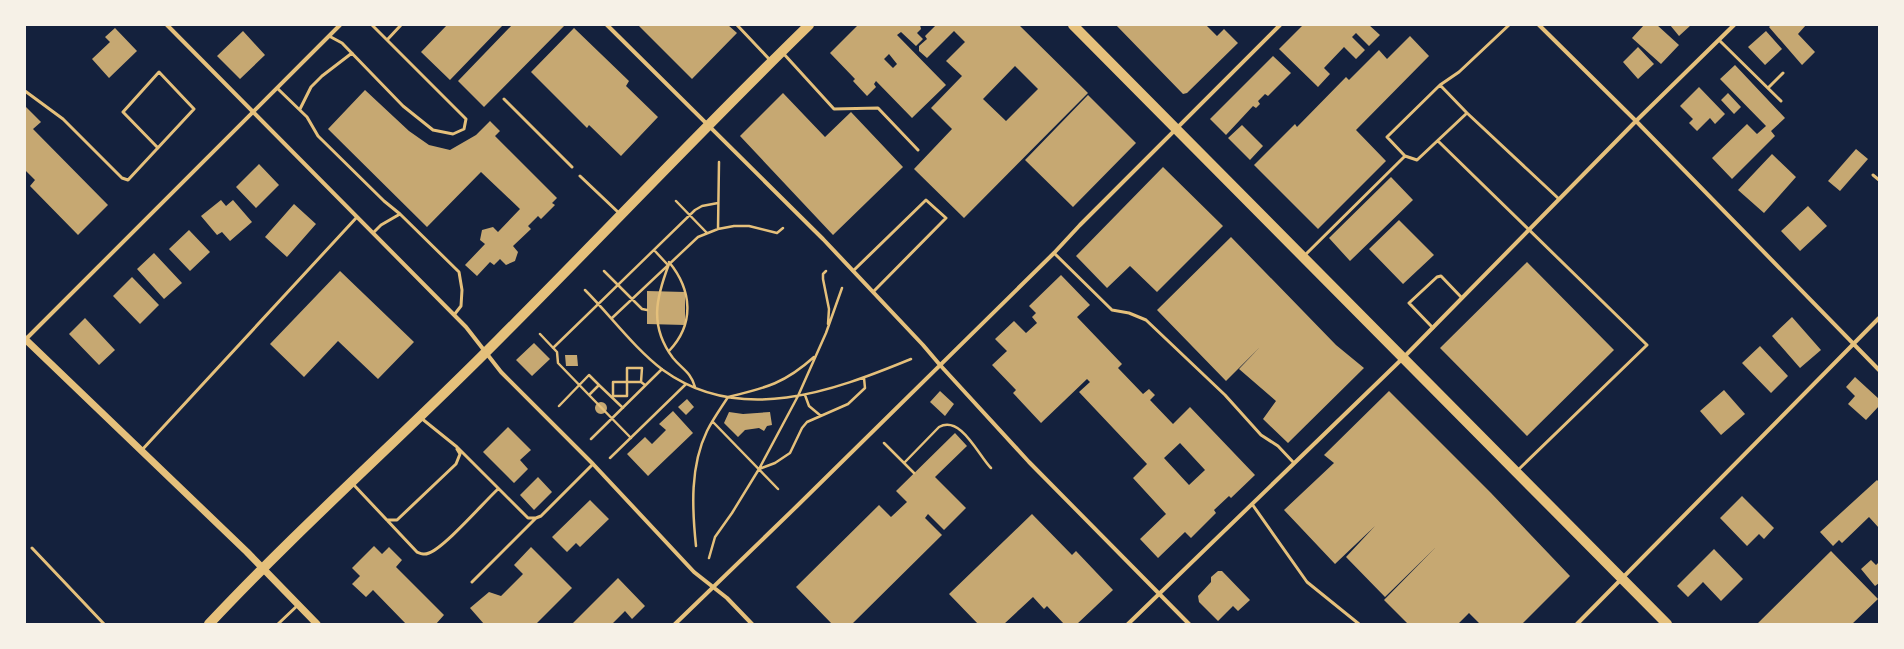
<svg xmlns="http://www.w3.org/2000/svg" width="1904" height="649" font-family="Ubuntu,sans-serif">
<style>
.building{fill:#c6a872;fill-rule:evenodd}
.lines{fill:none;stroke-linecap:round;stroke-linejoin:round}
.path{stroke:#e5c07b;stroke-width:2.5}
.service{stroke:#e5c07b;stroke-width:3}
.minor{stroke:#e5c07b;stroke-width:4}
.tertiary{stroke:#e5c07b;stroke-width:7}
.primary{stroke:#e5c07b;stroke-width:10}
</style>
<rect width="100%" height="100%" fill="#14213d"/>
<!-- building -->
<path class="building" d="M 447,25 L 503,25 L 450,80 L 421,52 Z
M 512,25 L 565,25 L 484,107 L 458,81 Z
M 638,25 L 728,25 L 737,33 L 692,79 Z
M 858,25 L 920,25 L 921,29 L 917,33 L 923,39 L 916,46 L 901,32 L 897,35 L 946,85 L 912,118 L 876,81 L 874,84 L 876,87 L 867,96 L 853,81 L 855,79 L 830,53 ZM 889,54 L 897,64 L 893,68 L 884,59 Z
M 936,25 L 1019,25 L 1088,93 L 964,218 L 914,169 L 952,129 L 931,108 L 962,76 L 946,61 L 965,42 L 954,31 L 927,58 L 919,51 L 919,46 L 927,39 L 925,36 ZM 1015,66 L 1038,89 L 1006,121 L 983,99 Z
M 1116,25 L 1206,25 L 1217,36 L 1224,29 L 1238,43 L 1187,93 L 1183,94 Z
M 1303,25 L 1369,25 L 1380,35 L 1369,46 L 1356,33 L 1352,37 L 1365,50 L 1356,59 L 1344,47 L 1324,68 L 1330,74 L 1318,87 L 1279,49 Z
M 1644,25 L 1657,25 L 1679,45 L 1661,64 L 1632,38 Z
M 1670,25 L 1691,25 L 1679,36 Z
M 1771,25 L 1806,25 L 1798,34 L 1815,52 L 1802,65 L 1769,27 Z
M 115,28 L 137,51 L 109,78 L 92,59 L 110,42 L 105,37 Z
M 574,28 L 629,81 L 626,86 L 658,117 L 621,156 L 589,125 L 587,128 L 531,72 Z
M 243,31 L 265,55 L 240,79 L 217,56 Z
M 1766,31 L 1782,49 L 1765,65 L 1748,47 Z
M 1410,36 L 1429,56 L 1356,130 L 1386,161 L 1318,229 L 1254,165 L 1295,124 L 1297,127 L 1346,77 L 1349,80 L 1379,50 L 1387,59 Z
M 1638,47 L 1654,64 L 1638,79 L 1623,62 Z
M 1273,56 L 1291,73 L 1268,96 L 1265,94 L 1258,101 L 1260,104 L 1256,108 L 1253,106 L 1226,135 L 1210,119 Z
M 1735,65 L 1785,118 L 1771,131 L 1775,136 L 1732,179 L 1712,158 L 1747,124 L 1757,134 L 1766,126 L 1720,79 Z
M 1699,87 L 1725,114 L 1715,124 L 1710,118 L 1697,131 L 1689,123 L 1693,119 L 1680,106 Z
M 365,90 L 409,131 L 429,145 L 450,150 L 476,135 L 490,121 L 500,131 L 495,136 L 557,198 L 552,203 L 555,205 L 541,219 L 538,216 L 528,226 L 531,229 L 513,246 L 518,252 L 515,261 L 506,265 L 500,259 L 494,265 L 490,262 L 477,276 L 465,265 L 485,244 L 480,240 L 482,230 L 493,227 L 498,232 L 520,209 L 481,172 L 427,227 L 328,129 Z
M 783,93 L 825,137 L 851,112 L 903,167 L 833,235 L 740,136 Z
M 1728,93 L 1741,107 L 1734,114 L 1721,100 Z
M 1088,95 L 1136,143 L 1073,207 L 1025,160 Z
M 25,106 L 41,122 L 33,129 L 108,205 L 78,235 L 30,186 L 35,180 L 25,170 Z
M 1242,125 L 1263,146 L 1250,160 L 1228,138 Z
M 1856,149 L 1868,159 L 1840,191 L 1828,181 Z
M 1772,154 L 1796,177 L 1764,213 L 1738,190 Z
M 259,164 L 279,185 L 256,208 L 236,187 Z
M 1163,167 L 1223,226 L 1157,292 L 1130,266 L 1107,288 L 1076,256 Z
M 1391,177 L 1413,200 L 1350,261 L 1329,238 Z
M 221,200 L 226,206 L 233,200 L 252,222 L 230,241 L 222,232 L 217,235 L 201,216 Z
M 294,204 L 316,224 L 287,257 L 265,237 Z
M 1808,206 L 1827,226 L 1800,251 L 1781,231 Z
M 1399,220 L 1434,255 L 1403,284 L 1369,249 Z
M 189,230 L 210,252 L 190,271 L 169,249 Z
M 1231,237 L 1336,345 L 1364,368 L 1288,443 L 1263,419 L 1276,401 L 1239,369 L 1260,347 L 1226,381 L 1157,310 Z
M 154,253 L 182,283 L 164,299 L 137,269 Z
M 1527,262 L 1614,350 L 1527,436 L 1440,348 Z
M 340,271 L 414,342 L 378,379 L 338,341 L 304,377 L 270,344 Z
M 1061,275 L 1090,305 L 1077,317 L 1122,364 L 1118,368 L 1143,394 L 1149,389 L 1155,395 L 1150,400 L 1173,424 L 1190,407 L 1255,475 L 1231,498 L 1229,496 L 1214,510 L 1216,513 L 1191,538 L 1185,532 L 1158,558 L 1140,539 L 1166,514 L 1133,478 L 1147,464 L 1079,392 L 1090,382 L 1087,379 L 1041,423 L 1013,393 L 1016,390 L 992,365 L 1007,351 L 995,339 L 1014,321 L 1026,333 L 1037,323 L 1032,317 L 1036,313 L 1029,306 ZM 1180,443 L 1205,470 L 1189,485 L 1164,458 Z
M 132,277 L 159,305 L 140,324 L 113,296 Z
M 647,291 L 685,292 L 685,325 L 647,324 Z
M 1792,317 L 1821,350 L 1800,368 L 1772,336 Z
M 85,318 L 115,350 L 99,365 L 69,334 Z
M 534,343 L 550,359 L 532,376 L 516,360 Z
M 1760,346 L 1788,376 L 1771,393 L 1742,363 Z
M 565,355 L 577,355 L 578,366 L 566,366 Z
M 1855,377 L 1879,399 L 1879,406 L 1866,420 L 1848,404 L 1855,396 L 1846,387 Z
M 1724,390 L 1745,414 L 1721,435 L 1700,411 Z
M 940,391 L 954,404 L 945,416 L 930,402 Z
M 1389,391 L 1491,493 L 1570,576 L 1522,624 L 1480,624 L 1469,613 L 1458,624 L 1408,624 L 1384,600 L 1436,547 L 1385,597 L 1346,557 L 1375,526 L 1335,564 L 1284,510 L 1334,463 L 1324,455 Z
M 687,399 L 694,407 L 686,415 L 678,407 Z
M595 408a6 6 0 1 1 12 0a6 6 0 1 1-12 0Z
M 673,411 L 693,433 L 648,476 L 627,454 L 645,437 L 652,444 L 666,430 L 659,424 Z
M 729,412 L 743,414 L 770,412 L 772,425 L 767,426 L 764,431 L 759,428 L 745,430 L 738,437 L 724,423 Z
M 508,427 L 531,450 L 520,460 L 528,469 L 514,483 L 483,452 Z
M 955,433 L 967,446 L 935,477 L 966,508 L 944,530 L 928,514 L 925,518 L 942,535 L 852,624 L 832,624 L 796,587 L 879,505 L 891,517 L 907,502 L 896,491 Z
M 538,477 L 552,492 L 534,510 L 520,495 Z
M 1877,480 L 1879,482 L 1879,528 L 1869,517 L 1842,543 L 1839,540 L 1833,546 L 1820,532 Z
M 1742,496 L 1774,528 L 1764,539 L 1759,534 L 1747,546 L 1720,518 Z
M 590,500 L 609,519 L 580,547 L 576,543 L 567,552 L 552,537 Z
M 1032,514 L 1072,555 L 1076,551 L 1113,590 L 1077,624 L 1064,624 L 1047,606 L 1044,609 L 1033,597 L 1004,624 L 978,624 L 949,594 Z
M 374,546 L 382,554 L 389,547 L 402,560 L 396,567 L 444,615 L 436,624 L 406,624 L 373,590 L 366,597 L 352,584 L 360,576 L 352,568 Z
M 531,547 L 572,588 L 536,624 L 484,624 L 470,608 L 489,592 L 501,596 L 523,574 L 514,565 Z
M 1714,549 L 1743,579 L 1721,601 L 1703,582 L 1688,597 L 1677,586 Z
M 1831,551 L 1878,599 L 1852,624 L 1757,624 Z
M 1871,560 L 1876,565 L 1879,562 L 1879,583 L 1875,586 L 1861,569 Z
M 1218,571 L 1222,571 L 1250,600 L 1238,611 L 1233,606 L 1218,621 L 1199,602 L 1198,596 L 1211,582 L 1211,577 Z
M 618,578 L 645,606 L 632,619 L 625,611 L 612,624 L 572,624 Z"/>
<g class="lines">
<!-- path -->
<path class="path" d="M 676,201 L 707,233
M 718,229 L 719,162
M 654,250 L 667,264
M 669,264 C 656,298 649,326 673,358 C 682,369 691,372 695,387
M 604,271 L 642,309 L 647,310
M 826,271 L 823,274 L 823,279 L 829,309 L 828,324
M 585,290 C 611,316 634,348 663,370 C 740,426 833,391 911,359
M 612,318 L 698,237 L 718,229 L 734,226 L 749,226 L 777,233 L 783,228
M 540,334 L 557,352 L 558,363 L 589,395 L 599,385 L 623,408
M 553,348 L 695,210 L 702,206 L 718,203
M 669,351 C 695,324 692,290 669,262
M 589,395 L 631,438
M 805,395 L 809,406 L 821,416
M 613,396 L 613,382 L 641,382
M 612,397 L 613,396 L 627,396 L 627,368 L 642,368 L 641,382 L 645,385
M 559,406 L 589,375 L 599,385
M 713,422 L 778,489
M 591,439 L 662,369
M 884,443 L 914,473
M 610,458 L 686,384
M 904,463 L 939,427 C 961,415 978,455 991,468
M 759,469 L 775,463 L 790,453 L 802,428 L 807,422 L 848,404 L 865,388 L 864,378
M 696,546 C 692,508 690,466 707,431 C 713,419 721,408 728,397 C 765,388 784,384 814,357
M 709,558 L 715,537 L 732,513 L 759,469 L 798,396 L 826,333 L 842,288"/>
<!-- service -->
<path class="service" d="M 737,25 L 770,60
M 329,36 L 342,43 L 403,106 L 433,130 L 453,134 L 464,129 L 466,119 L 372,25
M 387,40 L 401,25
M 1719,40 L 1781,101
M 783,53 L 834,109 L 878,108 L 918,150
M 1440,85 L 1387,137 L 1405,156 L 1417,160 L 1467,113 L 1440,85 L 1459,72 L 1509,25
M 277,88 L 307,117 L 318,136 L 384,201 L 400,214
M 1768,88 L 1783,73
M 25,91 L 63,119 L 122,178 L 128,180 L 194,109 L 159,72 L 123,112 L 158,148
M 504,99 L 572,167
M 300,109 L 311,87 L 322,76 L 352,53
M 1467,113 L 1559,199
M 1438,141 L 1647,345 L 1518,470
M 1873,175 L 1879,180
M 580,176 L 619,213
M 373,233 L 381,225 L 400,214 L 459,272 L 462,290 L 461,306 L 454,315
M 1054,253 L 1112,310 L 1129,313 L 1146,320 L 1225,395 L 1261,435 L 1278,446 L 1294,463
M 1304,256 L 1405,156
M 853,271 L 926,200 L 946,218 L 873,292
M 1433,328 L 1409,303 L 1437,277 L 1441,276 L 1462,298
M 421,418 L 457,447 L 528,518 L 536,518 L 541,516 L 593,464
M 141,451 L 357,217
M 352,483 L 417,552 C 422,554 424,555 429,553 C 445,547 483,503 498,489
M 1252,504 L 1307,582 L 1359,624
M 387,520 L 397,520 L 456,464 L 460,454 L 457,449
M 32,548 L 104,624
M 472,582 L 536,518
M 278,624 L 298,605"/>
<!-- minor -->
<path class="minor" d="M 167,25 L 466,327 L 501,372 L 593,464 L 694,572 L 727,598 L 752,624
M 607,25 L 823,239 L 923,345 L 940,365 L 1029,462 L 1189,624
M 1539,25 L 1636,121 L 1879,370
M 25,340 L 340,25
M 675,624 L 797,506 L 1054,253 L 1080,225 L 1280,25
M 1128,624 L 1403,358 L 1636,121 L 1734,25
M 1577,624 L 1879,318"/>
<!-- tertiary -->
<path class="tertiary" d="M 25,339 L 247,552 L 317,624"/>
<!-- primary -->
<path class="primary" d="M 1073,25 L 1667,624
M 209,624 C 301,526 403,436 498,340 C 602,236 703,128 809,25"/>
</g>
<!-- border -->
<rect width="1904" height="649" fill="none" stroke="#f6f1e7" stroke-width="52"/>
</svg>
